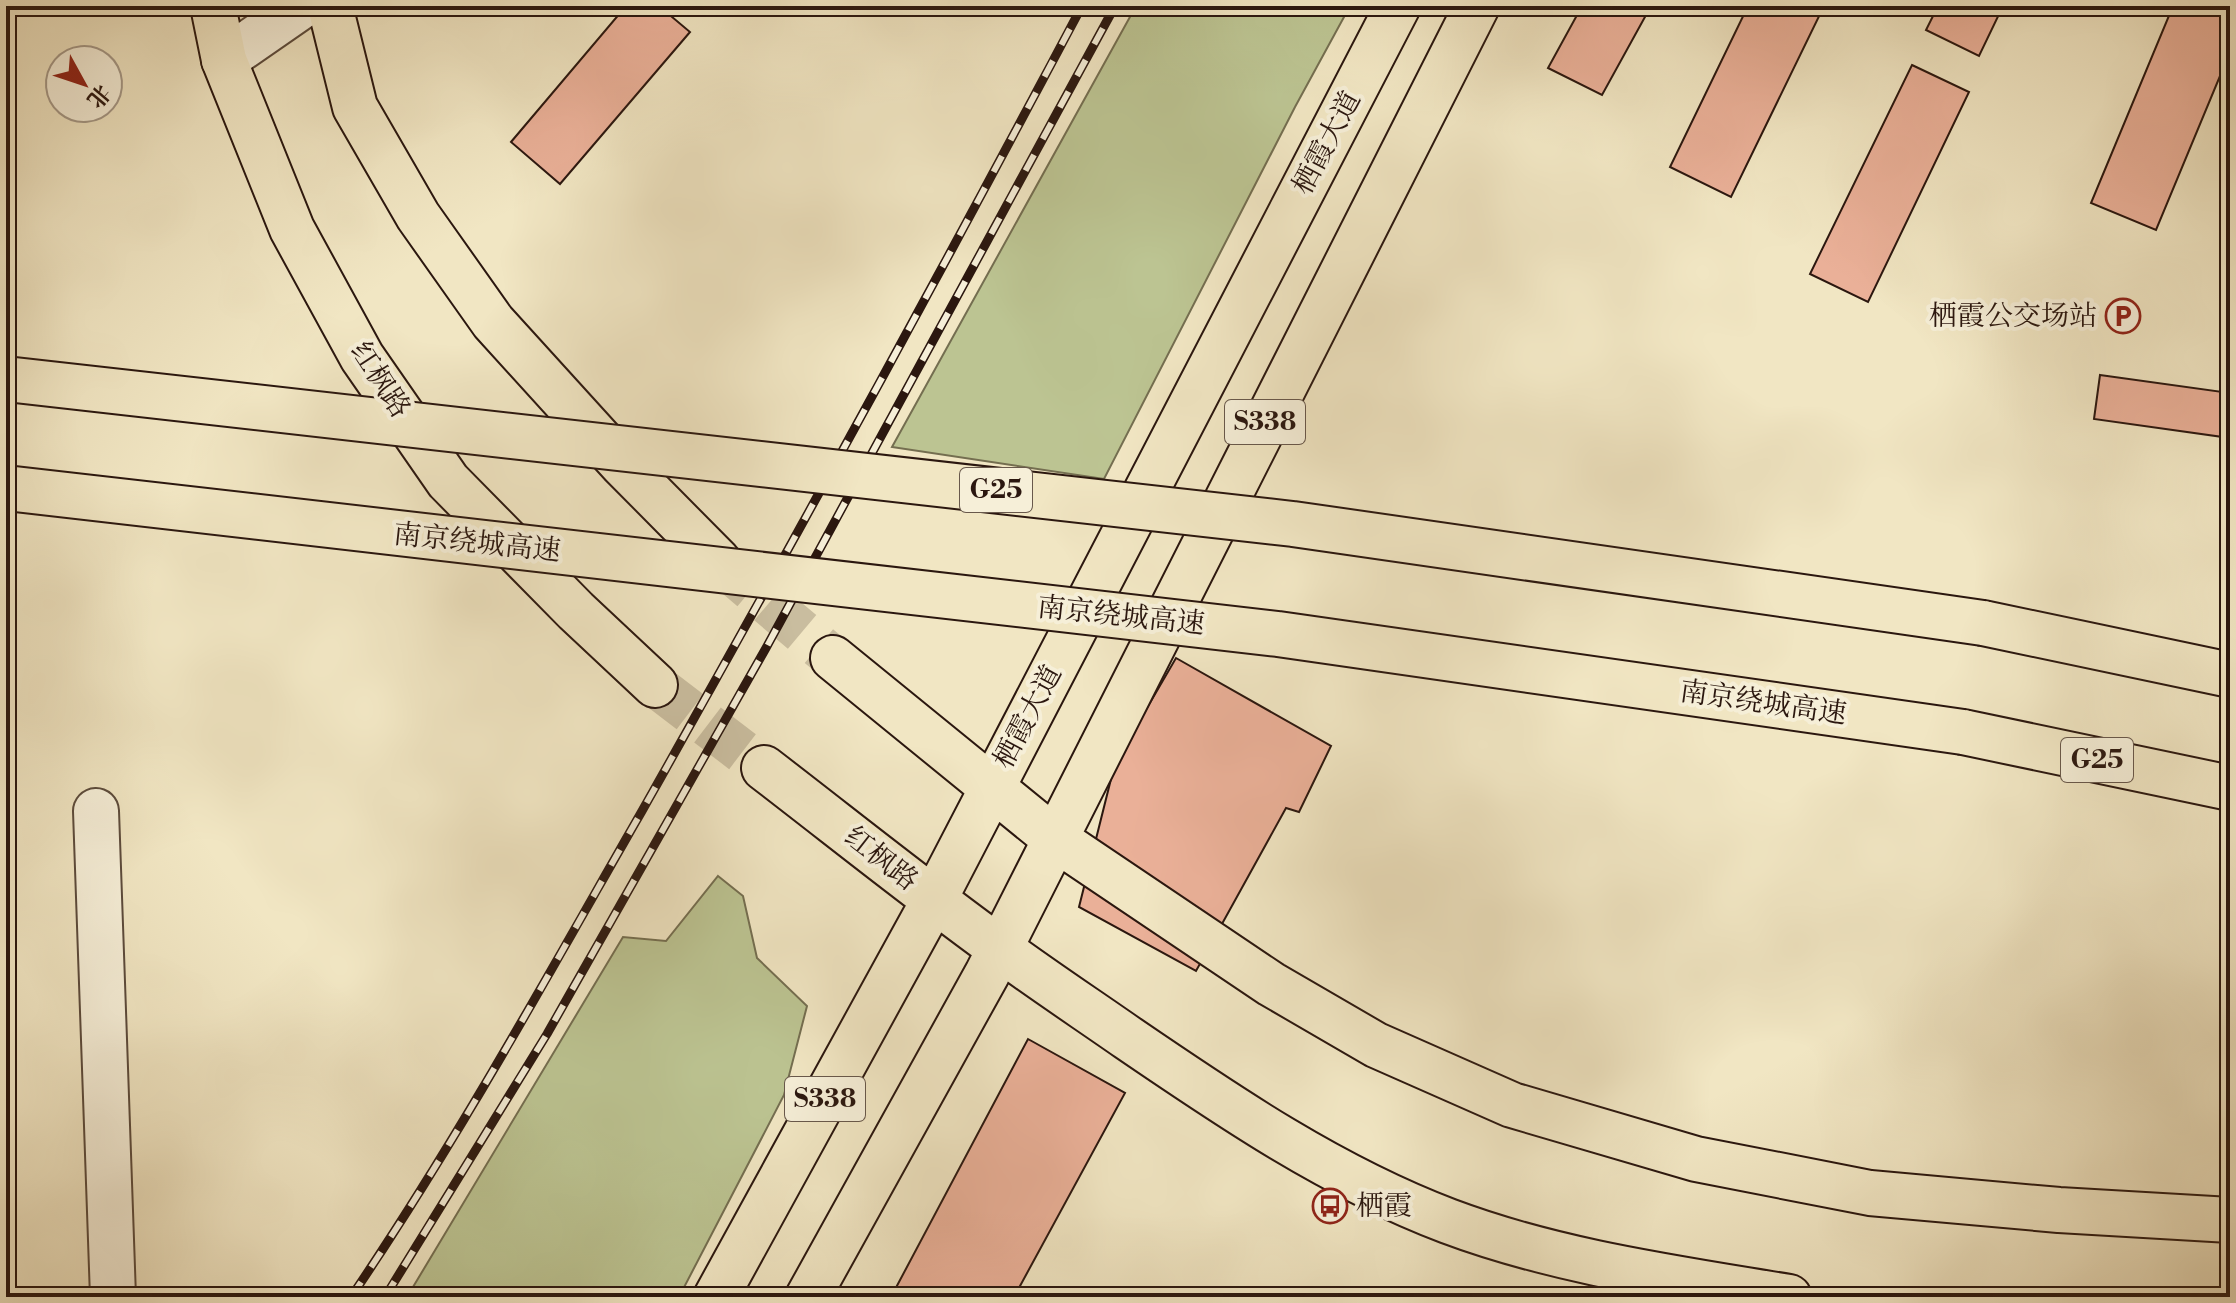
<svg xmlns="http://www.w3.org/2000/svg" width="2236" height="1303" font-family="'Libre Bodoni','Noto Serif SC',serif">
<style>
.green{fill:#bcc492;stroke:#746e50;stroke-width:2}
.building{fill:#eab098;stroke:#2b170f;stroke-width:2}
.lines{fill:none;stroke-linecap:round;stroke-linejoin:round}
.major-tunnel{stroke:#c9bd9f;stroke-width:44;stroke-dasharray:44 22;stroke-linecap:butt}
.minor-casing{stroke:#5c4b3c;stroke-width:48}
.major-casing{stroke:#2b170f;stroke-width:48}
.highway-casing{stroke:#2b170f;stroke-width:48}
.minor{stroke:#f6efd8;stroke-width:44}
.major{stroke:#f1e6c3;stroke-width:44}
.highway{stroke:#f1e6c3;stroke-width:44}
.rail-casing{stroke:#2b170f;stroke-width:9}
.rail{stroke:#f6efd8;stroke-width:6;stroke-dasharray:18;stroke-linecap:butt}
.highway-bridge-casing{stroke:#2b170f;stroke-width:48;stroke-linecap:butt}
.highway-bridge{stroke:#f1e6c3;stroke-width:44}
.labels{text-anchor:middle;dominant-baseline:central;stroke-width:8;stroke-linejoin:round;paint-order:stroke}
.shield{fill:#f6efd8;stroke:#68584b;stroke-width:2}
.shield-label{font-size:26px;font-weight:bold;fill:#2b170f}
.street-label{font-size:28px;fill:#2b170f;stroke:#f6efd8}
.poi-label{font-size:28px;fill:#2b170f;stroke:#f6efd8;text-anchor:end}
</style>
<rect width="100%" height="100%" fill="#f1e6c3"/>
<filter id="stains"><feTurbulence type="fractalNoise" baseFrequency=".0025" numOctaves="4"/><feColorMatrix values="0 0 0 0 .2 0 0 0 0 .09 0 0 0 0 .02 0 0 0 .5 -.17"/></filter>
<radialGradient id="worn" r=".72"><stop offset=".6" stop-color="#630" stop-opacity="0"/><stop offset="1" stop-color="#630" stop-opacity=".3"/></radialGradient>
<!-- green -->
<path class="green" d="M 1136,6 L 1350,6 L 1295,107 L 1104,479 L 892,447 Z
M 718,876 L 743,896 L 757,958 L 807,1006 L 784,1095 L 679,1297 L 407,1297 L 623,937 L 666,941 Z"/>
<!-- building -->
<path class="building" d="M 626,6 L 659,6 L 690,32 L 560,184 L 511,142 Z
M 1582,6 L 1651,6 L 1602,95 L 1548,68 Z
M 1748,6 L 1824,6 L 1731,197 L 1670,167 Z
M 1938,6 L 2003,6 L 1979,56 L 1926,30 Z
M 2173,6 L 2198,6 L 2230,19 L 2230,52 L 2156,230 L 2091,203 Z
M 1912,65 L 1969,92 L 1868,302 L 1810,274 Z
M 2100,375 L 2230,393 L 2230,438 L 2094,419 Z
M 1176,658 L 1331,746 L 1299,812 L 1286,808 L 1196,971 L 1079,907 L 1115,763 Z
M 1028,1039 L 1125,1093 L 1014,1297 L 891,1297 Z"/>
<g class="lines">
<!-- major-tunnel -->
<path class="major-tunnel" d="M 718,561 L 833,658
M 655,685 L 764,768"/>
<!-- minor casing -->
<g class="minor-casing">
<path id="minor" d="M 224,60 L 302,6
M 96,811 L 113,1297"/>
</g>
<!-- major casing -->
<g class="major-casing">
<path id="major" d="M 213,6 L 224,60 L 292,229 L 362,357 L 448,481 L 576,611 L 655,685
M 330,6 L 355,107 L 418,216 L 493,322 L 622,464 L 718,561
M 833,658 L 1054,838 L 1271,984 L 1376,1045 L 1512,1105 L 1696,1159 L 1870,1193 L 2059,1210 L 2230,1220
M 764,768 C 842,828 919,890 999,948 C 1041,979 1085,1008 1128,1038 C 1229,1107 1332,1177 1448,1221 C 1557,1262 1675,1278 1789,1297
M 716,1297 L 934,900 L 1398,6
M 808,1297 L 987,974 L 1477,6"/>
</g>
<!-- highway casing -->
<g class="highway-casing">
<path id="highway" d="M 1983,623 L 2230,675
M 1963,732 L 2230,788"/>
</g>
<!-- minor -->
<use href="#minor" class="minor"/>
<!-- major -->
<use href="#major" class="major"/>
<!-- highway -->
<use href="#highway" class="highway"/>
<!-- rail casing -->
<g class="rail-casing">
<path id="rail" d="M 351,1297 C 457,1141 548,975 642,811 C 792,545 939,276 1082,6
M 385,1297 L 547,1034 L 766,648 L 1115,6"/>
</g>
<!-- rail -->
<use href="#rail" class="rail"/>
<!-- highway-bridge casing -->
<g class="highway-bridge-casing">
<path id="highway-bridge" d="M 6,379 L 1293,524 L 1983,623
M 6,488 L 1278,634 L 1963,732"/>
</g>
<!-- highway-bridge -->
<use href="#highway-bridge" class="highway-bridge"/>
</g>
<!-- icons -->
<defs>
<g id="parking-ring" transform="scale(1.8)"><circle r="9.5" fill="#f6efd8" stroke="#8f2418" stroke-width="1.5"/><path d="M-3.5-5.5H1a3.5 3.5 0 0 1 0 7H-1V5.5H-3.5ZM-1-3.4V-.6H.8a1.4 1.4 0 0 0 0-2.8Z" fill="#8f2418"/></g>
<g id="bus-ring" transform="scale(1.8)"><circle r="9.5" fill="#f6efd8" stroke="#8f2418" stroke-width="1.5"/><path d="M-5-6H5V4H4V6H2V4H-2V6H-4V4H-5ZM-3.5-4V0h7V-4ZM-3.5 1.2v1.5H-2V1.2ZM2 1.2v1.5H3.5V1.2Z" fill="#8f2418"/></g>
</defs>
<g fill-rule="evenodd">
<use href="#parking-ring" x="2123" y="316"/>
<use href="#bus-ring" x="1330" y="1206"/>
</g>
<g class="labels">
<!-- shield labels -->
<g class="shield">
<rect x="1225" y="400" width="80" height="44" rx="6"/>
<rect x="960" y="468" width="72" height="44" rx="6"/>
<rect x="2061" y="738" width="72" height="44" rx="6"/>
<rect x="785" y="1077" width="80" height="44" rx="6"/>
</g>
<g class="shield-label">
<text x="1265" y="422">S338</text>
<text x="996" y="490">G25</text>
<text x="2097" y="760">G25</text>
<text x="825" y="1099">S338</text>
</g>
<!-- street labels -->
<g class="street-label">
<text transform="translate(1327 143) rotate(-62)">栖霞大道</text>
<text transform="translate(380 380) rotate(57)">红枫路</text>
<text transform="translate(477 543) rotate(6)">南京绕城高速</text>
<text transform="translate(1121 616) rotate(6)">南京绕城高速</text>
<text transform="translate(1763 703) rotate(8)">南京绕城高速</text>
<text transform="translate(1028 717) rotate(-62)">栖霞大道</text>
<text transform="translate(881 859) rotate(38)">红枫路</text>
</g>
<!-- poi labels -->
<g class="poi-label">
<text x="2097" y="316">栖霞公交场站</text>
<text x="1356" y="1206" text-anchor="start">栖霞</text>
</g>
</g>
<!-- margin -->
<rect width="2236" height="1303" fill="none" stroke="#f1e6c3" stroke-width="32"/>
<rect x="8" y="8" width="2220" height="1287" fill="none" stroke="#2b170f" stroke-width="4"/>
<rect x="16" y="16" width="2204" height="1271" fill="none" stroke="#2b170f" stroke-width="2"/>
<!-- north arrow -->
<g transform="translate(84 84) rotate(130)"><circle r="38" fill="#f6efd8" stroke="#a59988" stroke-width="2"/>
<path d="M0-6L14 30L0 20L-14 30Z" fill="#8f2418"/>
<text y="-12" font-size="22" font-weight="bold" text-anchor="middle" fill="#2b170f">北</text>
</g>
<rect width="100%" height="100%" filter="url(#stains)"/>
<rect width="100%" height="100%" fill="url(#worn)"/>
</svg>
